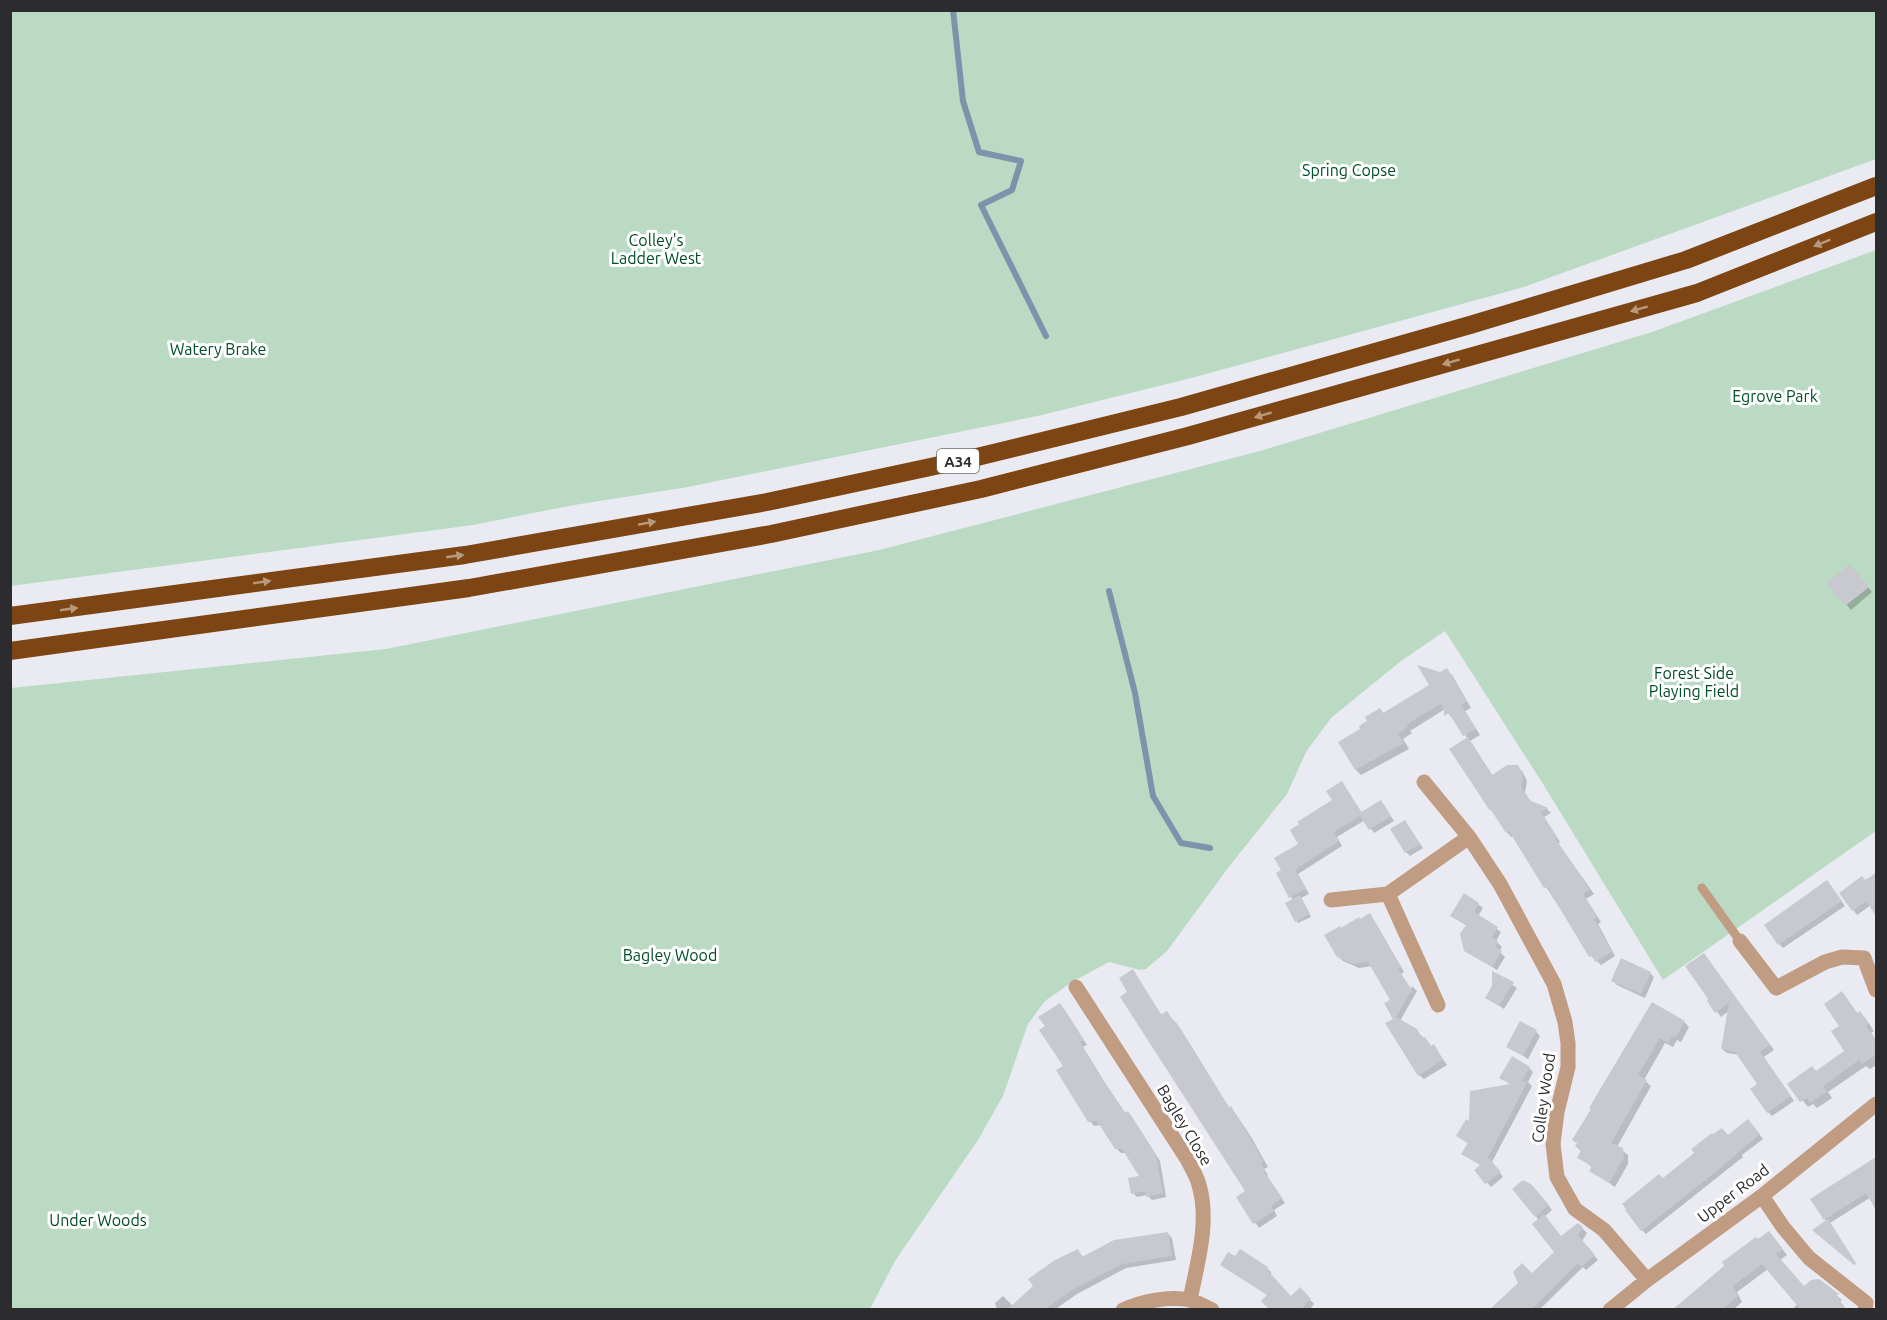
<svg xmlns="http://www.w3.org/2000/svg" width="1887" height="1320" font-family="Ubuntu,sans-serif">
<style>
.green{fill:#bbdac4}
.shadow{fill:#0003}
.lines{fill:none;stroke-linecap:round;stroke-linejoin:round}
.stream{stroke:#7c93ac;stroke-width:6}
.building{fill:#c8c9cf}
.lane{stroke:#c09c83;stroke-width:9}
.street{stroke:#c09c83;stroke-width:15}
.highway{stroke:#7c4513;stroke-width:18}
.oneway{fill:#b7997d}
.labels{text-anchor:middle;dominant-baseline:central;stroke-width:6;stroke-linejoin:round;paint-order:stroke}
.shield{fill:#fff;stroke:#6b6b6d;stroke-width:1.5}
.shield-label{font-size:15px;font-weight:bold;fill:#2c2c2f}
.park-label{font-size:16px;fill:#014d28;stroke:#fff}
.street-label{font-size:16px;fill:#2c2c2f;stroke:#fff}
</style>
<rect width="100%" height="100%" fill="#eaebf2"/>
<!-- green -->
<path class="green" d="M 10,11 L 1876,11 L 1876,159 L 1524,287 L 1195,377 L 1042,415 L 688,487 L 574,505 L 473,525 L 11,586 Z
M 1876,250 L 1876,831 L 1663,980 L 1543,784 L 1445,631 L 1401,661 L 1331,718 L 1306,752 L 1287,794 L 1228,868 L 1167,951 L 1146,969 L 1140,970 L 1109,962 L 1072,982 L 1045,1001 L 1028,1024 L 1003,1096 L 978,1140 L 895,1261 L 870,1309 L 11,1310 L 11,688 L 386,649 L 879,550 L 1260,451 L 1652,332 Z"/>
<!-- shadow -->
<path class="shadow" d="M 1854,570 L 1872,592 L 1851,610 L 1828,583 Z
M 1446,670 L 1452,675 L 1471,708 L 1465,711 L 1480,735 L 1470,741 L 1493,776 L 1517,767 L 1522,771 L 1527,781 L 1525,793 L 1531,802 L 1547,809 L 1551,813 L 1544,817 L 1560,842 L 1558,843 L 1594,894 L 1586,899 L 1601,922 L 1598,924 L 1615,956 L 1601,965 L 1591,956 L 1513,836 L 1511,837 L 1507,832 L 1468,739 L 1445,709 L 1410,731 L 1412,733 L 1403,739 L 1409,749 L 1361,775 L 1356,770 L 1362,729 L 1380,709 L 1384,714 L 1431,685 Z
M 1342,783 L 1362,813 L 1381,802 L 1394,821 L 1374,833 L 1365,820 L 1337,837 L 1342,846 L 1298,874 L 1309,894 L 1301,898 L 1311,917 L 1298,923 L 1287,904 L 1293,900 L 1278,874 L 1283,871 L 1300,845 L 1334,800 Z
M 1405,822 L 1423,848 L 1410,856 L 1406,852 Z
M 1876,874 L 1876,906 L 1873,908 L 1871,905 L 1857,915 L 1841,893 L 1866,882 Z
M 1831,886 L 1845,906 L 1783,948 L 1779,944 Z
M 1478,904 L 1483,908 L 1478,916 L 1501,932 L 1496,941 L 1502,947 L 1499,951 L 1505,957 L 1497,970 L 1465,950 L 1467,926 L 1452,916 Z
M 1374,920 L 1404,972 L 1401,974 L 1411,989 L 1413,987 L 1417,991 L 1400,1021 L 1416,1030 L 1432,1047 L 1434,1046 L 1447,1065 L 1424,1079 L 1419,1075 L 1395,1019 L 1392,1000 L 1372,966 L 1359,968 L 1343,961 L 1338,956 L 1342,929 L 1360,921 Z
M 1704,955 L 1774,1050 L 1764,1057 L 1794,1101 L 1772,1116 L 1768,1112 L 1759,1084 L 1740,1055 L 1727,1053 L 1722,1049 L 1730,1010 L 1721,1017 L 1709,1001 Z
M 1133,971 L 1162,1016 L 1167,1013 L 1180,1028 L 1230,1109 L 1235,1113 L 1251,1137 L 1268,1167 L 1264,1169 L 1268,1175 L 1267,1176 L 1285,1203 L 1274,1210 L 1277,1216 L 1259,1228 L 1238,1198 L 1247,1192 L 1129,992 Z
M 1494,973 L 1517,988 L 1504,1009 L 1487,998 L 1494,987 Z
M 1650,973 L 1654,977 L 1645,998 L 1617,985 L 1613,981 Z
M 1842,993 L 1858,1014 L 1860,1013 L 1866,1019 L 1874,1031 L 1871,1033 L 1876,1040 L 1876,1065 L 1870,1069 L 1866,1066 L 1828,1092 L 1832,1098 L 1817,1108 L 1813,1104 L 1808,1107 L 1790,1084 L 1816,1072 L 1847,1051 L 1841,1027 Z
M 1653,1004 L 1684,1022 L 1689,1027 L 1681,1042 L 1677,1040 L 1673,1047 L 1665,1043 L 1644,1080 L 1651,1086 L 1617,1147 L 1628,1155 L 1628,1164 L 1615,1187 L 1591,1171 L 1593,1168 L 1579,1157 L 1582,1152 L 1576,1146 Z
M 1064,1009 L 1087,1045 L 1083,1047 L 1107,1086 L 1126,1114 L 1128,1113 L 1132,1117 L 1160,1161 L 1166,1197 L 1152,1200 L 1147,1195 L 1137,1197 L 1133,1193 L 1142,1177 L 1127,1153 L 1121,1153 L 1116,1148 L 1101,1125 L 1094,1126 L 1090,1121 L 1065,1066 Z
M 1536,1032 L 1540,1036 L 1528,1059 L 1507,1046 Z
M 1529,1068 L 1533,1072 L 1528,1082 L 1532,1086 L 1492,1162 L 1503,1177 L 1491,1187 L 1476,1170 L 1482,1166 L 1469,1144 L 1458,1136 L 1511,1085 L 1501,1077 Z
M 1752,1125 L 1763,1139 L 1742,1155 L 1743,1157 L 1646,1234 L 1642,1230 L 1663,1180 L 1728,1137 Z
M 1876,1159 L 1876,1197 L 1873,1199 L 1871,1197 L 1830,1223 L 1856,1266 L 1814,1230 L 1827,1222 L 1812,1199 Z
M 1536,1190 L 1552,1210 L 1544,1217 L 1562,1238 L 1582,1228 L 1587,1233 L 1582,1241 L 1598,1260 L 1586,1270 L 1583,1267 L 1539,1310 L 1491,1310 L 1532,1275 L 1556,1252 L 1536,1216 Z
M 1168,1234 L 1172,1238 L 1176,1260 L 1126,1268 L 1077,1294 L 1054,1310 L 997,1310 L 995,1303 L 1003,1296 L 1013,1306 L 1078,1251 L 1083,1257 Z
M 1774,1238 L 1787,1255 L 1780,1260 L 1804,1288 L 1818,1281 L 1842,1300 L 1840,1302 L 1846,1310 L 1791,1310 L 1798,1304 L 1768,1269 L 1737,1292 L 1742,1302 L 1733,1310 L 1673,1310 L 1758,1241 Z
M 1222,1265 L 1267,1268 L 1271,1272 L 1271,1276 L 1291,1298 L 1300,1289 L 1314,1304 L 1309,1310 L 1272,1310 L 1269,1296 Z"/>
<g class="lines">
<!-- stream -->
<path class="stream" d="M 953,10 L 963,101 L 979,152 L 1021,161 L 1012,190 L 981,205 L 1046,336
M 1109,591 L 1135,693 L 1153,796 L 1181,843 L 1210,848"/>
</g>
<!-- building -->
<path class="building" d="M 1850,564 L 1869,587 L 1845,606 L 1826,583 Z
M 1417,665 L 1440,672 L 1447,668 L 1467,702 L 1461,705 L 1476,729 L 1463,736 L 1449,713 L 1444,716 L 1444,710 L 1440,704 L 1406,725 L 1408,727 L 1398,733 L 1404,743 L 1355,770 L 1338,742 L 1360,729 L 1359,726 L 1367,721 L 1365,717 L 1380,708 L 1383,713 L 1429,685 Z
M 1468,737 L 1492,775 L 1507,765 L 1518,765 L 1523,775 L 1521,787 L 1529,800 L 1548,808 L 1541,812 L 1557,837 L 1555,838 L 1590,890 L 1583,894 L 1598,917 L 1594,919 L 1612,952 L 1595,962 L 1592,955 L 1589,957 L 1547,887 L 1544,888 L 1509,831 L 1506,833 L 1491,810 L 1490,811 L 1473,785 L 1449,749 Z
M 1342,781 L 1361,812 L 1381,800 L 1391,816 L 1369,830 L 1360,816 L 1334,832 L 1339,841 L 1295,870 L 1306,889 L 1289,898 L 1276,873 L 1281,870 L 1274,858 L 1298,844 L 1290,830 L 1299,824 L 1297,822 L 1332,800 L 1326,791 Z
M 1405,820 L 1420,844 L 1405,853 L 1390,829 Z
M 1876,873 L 1876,916 L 1866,901 L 1852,911 L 1839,893 L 1862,876 L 1865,880 Z
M 1827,880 L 1842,901 L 1778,945 L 1764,925 Z
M 1464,893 L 1479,903 L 1474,912 L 1498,927 L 1492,937 L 1498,941 L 1495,947 L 1502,951 L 1492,967 L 1464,951 L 1460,934 L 1466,925 L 1450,916 Z
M 1300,895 L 1310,914 L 1295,922 L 1285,903 Z
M 1370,913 L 1401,968 L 1398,969 L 1410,988 L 1414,985 L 1411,990 L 1412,992 L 1409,994 L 1396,1017 L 1417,1029 L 1422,1038 L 1425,1037 L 1431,1046 L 1434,1044 L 1443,1060 L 1418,1076 L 1385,1023 L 1393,1019 L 1384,1003 L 1390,1000 L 1368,962 L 1353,964 L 1337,957 L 1324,935 L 1340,926 L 1341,928 L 1359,917 L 1360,919 Z
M 1704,953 L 1770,1045 L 1760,1052 L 1791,1096 L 1767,1113 L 1750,1089 L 1757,1084 L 1735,1052 L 1721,1049 L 1729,1003 L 1715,1013 L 1707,1001 L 1708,999 L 1685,966 Z
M 1621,958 L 1651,972 L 1641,994 L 1611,981 Z
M 1133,969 L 1160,1013 L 1162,1014 L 1167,1011 L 1174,1023 L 1176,1022 L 1229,1108 L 1231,1106 L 1264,1162 L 1261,1164 L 1265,1170 L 1264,1171 L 1282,1198 L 1271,1206 L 1274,1211 L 1253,1224 L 1236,1197 L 1245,1191 L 1120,997 L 1127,992 L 1119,978 Z
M 1492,971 L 1514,982 L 1499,1006 L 1485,998 L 1492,986 Z
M 1842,991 L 1857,1013 L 1860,1011 L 1869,1024 L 1866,1026 L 1876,1041 L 1876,1055 L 1862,1064 L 1859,1060 L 1823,1086 L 1827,1092 L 1810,1103 L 1807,1098 L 1800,1102 L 1787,1084 L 1812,1066 L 1816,1071 L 1844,1051 L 1831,1031 L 1839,1026 L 1824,1004 Z
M 1652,1002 L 1685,1021 L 1675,1038 L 1672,1036 L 1668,1043 L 1660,1038 L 1638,1075 L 1647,1080 L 1611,1143 L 1623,1148 L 1624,1158 L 1609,1183 L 1589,1171 L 1592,1166 L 1577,1158 L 1581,1150 L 1575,1146 L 1577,1143 L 1572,1140 L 1591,1109 L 1589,1108 Z
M 1060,1003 L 1084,1040 L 1080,1042 L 1103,1080 L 1125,1113 L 1128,1111 L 1156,1155 L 1163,1193 L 1146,1197 L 1145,1191 L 1131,1194 L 1128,1178 L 1139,1176 L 1122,1149 L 1115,1149 L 1097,1121 L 1088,1122 L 1056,1070 L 1063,1066 L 1039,1030 L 1045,1026 L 1038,1017 Z
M 1520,1021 L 1537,1030 L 1523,1056 L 1506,1047 Z
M 1512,1056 L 1530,1067 L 1521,1082 L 1528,1081 L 1487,1159 L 1489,1158 L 1501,1172 L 1485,1184 L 1474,1170 L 1480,1165 L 1461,1154 L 1468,1143 L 1456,1136 L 1466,1119 L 1469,1121 L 1470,1091 L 1510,1084 L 1499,1078 Z
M 1748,1119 L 1760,1134 L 1707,1179 L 1641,1231 L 1625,1210 L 1626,1209 L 1622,1204 L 1659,1174 L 1663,1178 L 1694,1153 L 1691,1149 L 1712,1133 L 1713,1134 L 1722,1128 L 1728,1135 Z
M 1876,1157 L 1876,1210 L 1866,1193 L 1824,1220 L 1810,1199 Z
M 1523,1180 L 1531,1184 L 1549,1205 L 1535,1217 L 1512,1189 Z
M 1544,1214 L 1561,1236 L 1578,1223 L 1583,1227 L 1578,1235 L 1595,1255 L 1581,1267 L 1578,1263 L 1531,1310 L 1489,1310 L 1518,1283 L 1513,1272 L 1522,1263 L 1532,1273 L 1554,1252 L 1532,1224 Z
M 1828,1219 L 1856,1263 L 1854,1265 L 1812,1230 Z
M 1769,1231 L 1783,1249 L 1776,1254 L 1804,1286 L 1811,1280 L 1819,1279 L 1839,1294 L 1836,1296 L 1847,1310 L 1801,1310 L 1762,1264 L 1733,1286 L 1738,1296 L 1722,1310 L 1672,1310 L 1724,1266 L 1722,1262 L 1756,1237 L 1758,1239 Z
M 1168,1232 L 1172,1256 L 1122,1264 L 1072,1290 L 1044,1310 L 1007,1310 L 1033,1286 L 1028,1279 L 1055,1260 L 1078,1249 L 1082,1257 L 1114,1240 Z
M 1240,1249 L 1268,1267 L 1267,1270 L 1291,1296 L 1300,1287 L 1311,1299 L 1302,1308 L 1304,1310 L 1270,1310 L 1261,1301 L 1267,1295 L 1220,1265 L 1228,1252 L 1235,1256 Z"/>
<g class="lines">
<!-- lane -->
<path class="lane" d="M 1702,888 L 1740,941"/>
<!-- street -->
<path class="street" d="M 1424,782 L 1469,837 L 1500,884 L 1554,984 L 1565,1022 L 1568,1043 L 1568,1067 L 1557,1112 L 1553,1144 L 1557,1177 L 1575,1209 L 1604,1230 L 1647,1280
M 1388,894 L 1438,1005
M 1331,900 L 1388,894 L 1469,837
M 1740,941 L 1776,988 L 1825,962 L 1842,957 L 1864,958 L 1876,990
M 1076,987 L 1187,1159 C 1191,1167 1197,1176 1199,1185 C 1210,1222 1197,1264 1190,1300
M 1762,1196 L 1783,1227 L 1809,1258 L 1866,1303 L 1865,1310
M 1123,1310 C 1142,1301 1169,1296 1190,1300 C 1197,1302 1205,1307 1212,1310
M 1610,1310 L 1647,1280 L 1762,1196 L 1876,1104"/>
<!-- highway -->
<path class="highway" d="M 10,616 L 465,555 L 767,502 L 977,457 L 1181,407 L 1470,325 L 1686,260 L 1876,186
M 10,651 L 469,588 L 771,534 L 981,489 L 1188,436 L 1697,293 L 1876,222"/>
</g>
<!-- one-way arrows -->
<defs><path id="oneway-solid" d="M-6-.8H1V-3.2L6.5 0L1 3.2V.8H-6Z" transform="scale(1.5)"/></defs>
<g class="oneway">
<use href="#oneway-solid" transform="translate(1822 243) rotate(158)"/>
<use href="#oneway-solid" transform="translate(1639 309) rotate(164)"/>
<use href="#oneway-solid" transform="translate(1451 362) rotate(164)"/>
<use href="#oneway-solid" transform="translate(1263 415) rotate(164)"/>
<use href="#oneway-solid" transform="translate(647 523) rotate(-10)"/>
<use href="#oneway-solid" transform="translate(455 556) rotate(-8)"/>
<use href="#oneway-solid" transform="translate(262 582) rotate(-8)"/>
<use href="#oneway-solid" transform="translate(69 609) rotate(-8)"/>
</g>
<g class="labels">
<!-- shield labels -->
<rect class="shield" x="937" y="449" width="42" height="24" rx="4.5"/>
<g class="shield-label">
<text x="958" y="461">A34</text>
</g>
<!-- park labels -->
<g class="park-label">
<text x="1349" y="170">Spring Copse</text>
<text x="656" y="240">Colley's<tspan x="656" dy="18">Ladder West</tspan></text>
<text x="218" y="349">Watery Brake</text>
<text x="1775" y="396">Egrove Park</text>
<text x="1694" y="673">Forest Side<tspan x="1694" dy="18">Playing Field</tspan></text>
<text x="670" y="955">Bagley Wood</text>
<text x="98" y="1220">Under Woods</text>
</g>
<!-- street labels -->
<g class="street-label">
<text transform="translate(1543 1098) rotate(-82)">Colley Wood</text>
<text transform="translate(1185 1125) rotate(59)">Bagley Close</text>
<text transform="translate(1733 1193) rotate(-37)">Upper Road</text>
</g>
</g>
<!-- border -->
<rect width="1887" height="1320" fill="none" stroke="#2c2c2f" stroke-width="24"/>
</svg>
